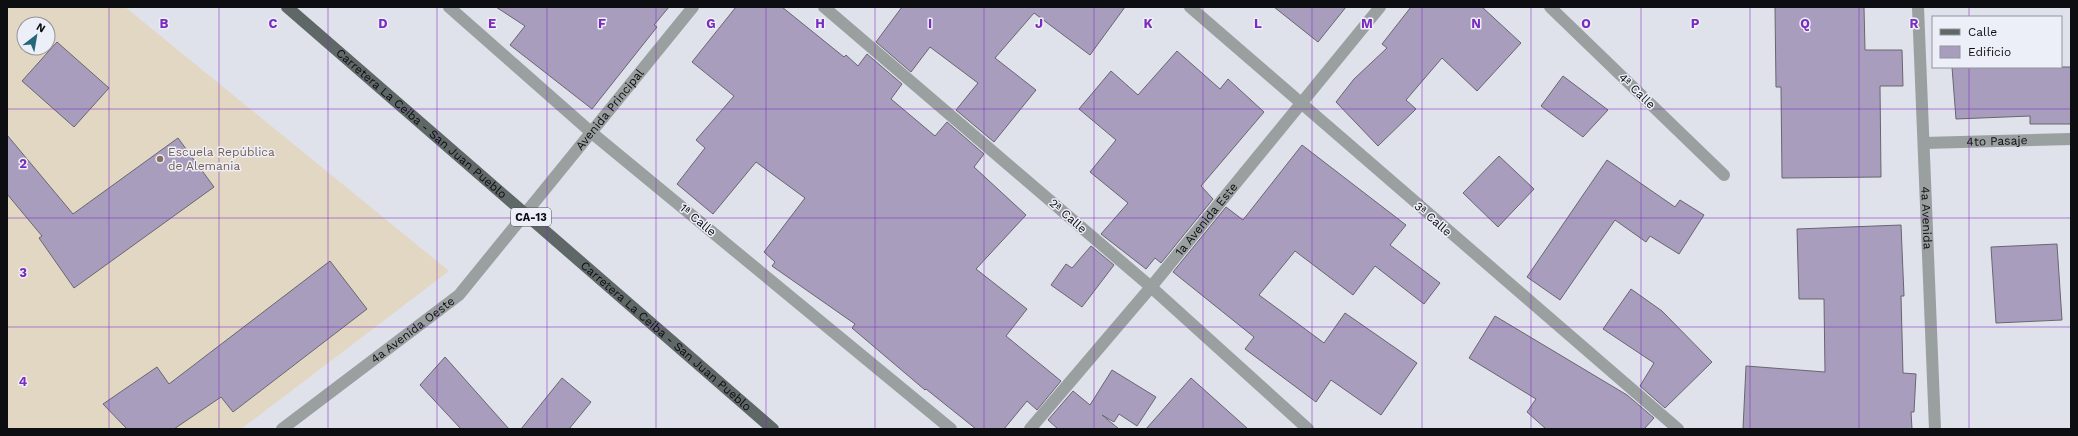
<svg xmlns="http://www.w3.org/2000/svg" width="2078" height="436" font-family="'Work Sans',sans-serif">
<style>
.education{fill:#e2d7c2;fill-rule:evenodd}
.building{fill:#a99dbe;stroke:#69666f}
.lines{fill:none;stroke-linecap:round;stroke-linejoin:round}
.lane{stroke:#9a9f9f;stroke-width:12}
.street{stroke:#9a9f9f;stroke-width:12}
.primary{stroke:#5f6867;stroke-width:12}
.grid{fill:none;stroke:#7b2cbf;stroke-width:1;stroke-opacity:0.55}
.education-dot{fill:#8d6e63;stroke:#edeff8;stroke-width:1.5}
.labels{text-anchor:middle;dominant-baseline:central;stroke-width:3;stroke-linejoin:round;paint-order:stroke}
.shield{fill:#edeff8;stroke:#505256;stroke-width:1}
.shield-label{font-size:11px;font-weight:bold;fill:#0d0e11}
.street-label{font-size:12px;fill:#0d0e11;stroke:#edeff8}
.education-label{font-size:12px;fill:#785e54;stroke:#edeff8;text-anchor:start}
.grid-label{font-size:13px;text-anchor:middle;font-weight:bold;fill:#7b2cbf;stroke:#edeff8;stroke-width:3;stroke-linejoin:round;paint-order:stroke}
</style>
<rect width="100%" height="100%" fill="#dfe1eb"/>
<!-- education -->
<path class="education" d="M 7,7 L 125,7 L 449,271 L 241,429 L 7,429 ZM 24,24 L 48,24 L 48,48 L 24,48 Z"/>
<!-- building -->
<path class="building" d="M 496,7 L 669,7 L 654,25 L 657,27 L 592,109 L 510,45 L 525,26 Z
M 736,7 L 782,7 L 844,57 L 846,55 L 858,66 L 867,54 L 902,84 L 891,99 L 935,136 L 947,122 L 984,154 L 974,167 L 1026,215 L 976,269 L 1027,309 L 1006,336 L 1061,381 L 1037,410 L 1027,401 L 1004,429 L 976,429 L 926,389 L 925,390 L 852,328 L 855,324 L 772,266 L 775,262 L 764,252 L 805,198 L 756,162 L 713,214 L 677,184 L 705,148 L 696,140 L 734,96 L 692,62 Z
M 902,7 L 1125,7 L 1090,55 L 1034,13 L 995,58 L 1036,90 L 994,142 L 956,110 L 978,83 L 930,47 L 911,72 L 876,42 Z
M 1274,7 L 1346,7 L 1318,42 Z
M 1411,7 L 1482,7 L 1521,43 L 1477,91 L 1442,58 L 1406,100 L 1416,109 L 1378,146 L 1336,102 L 1354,79 L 1387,48 L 1382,44 Z
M 1775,7 L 1864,7 L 1865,50 L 1902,50 L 1903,86 L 1880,86 L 1881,177 L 1782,178 L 1781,87 L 1776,87 Z
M 57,42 L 109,88 L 74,127 L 22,81 Z
M 1177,51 L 1220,89 L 1228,79 L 1264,112 L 1201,186 L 1213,199 L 1161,263 L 1155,258 L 1146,269 L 1101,234 L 1128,203 L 1090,172 L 1116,140 L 1079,109 L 1111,71 L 1138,95 Z
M 1952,67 L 2071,67 L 2071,124 L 2030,124 L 2030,116 L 1956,119 Z
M 1563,76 L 1608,110 L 1583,137 L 1541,106 Z
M 7,135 L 73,214 L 178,138 L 214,187 L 74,288 L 39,238 L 42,236 L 7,194 Z
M 1302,145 L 1406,225 L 1390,245 L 1440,283 L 1424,304 L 1375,266 L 1353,295 L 1295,251 L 1259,295 L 1324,343 L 1345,313 L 1417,363 L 1381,415 L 1331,380 L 1316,402 L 1245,349 L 1254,337 L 1173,272 L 1226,207 L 1243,220 Z
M 1499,156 L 1534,189 L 1498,227 L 1463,193 Z
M 1607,160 L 1675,207 L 1680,200 L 1704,215 L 1679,254 L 1650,236 L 1646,242 L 1615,220 L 1560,300 L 1527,277 Z
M 1901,225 L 1904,296 L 1901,296 L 1903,373 L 1916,374 L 1914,412 L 1911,412 L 1912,429 L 1743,429 L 1746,366 L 1825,372 L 1824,299 L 1799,299 L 1797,229 Z
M 2057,244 L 2062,320 L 1996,323 L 1991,247 Z
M 1091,246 L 1114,265 L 1082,307 L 1051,285 L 1066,264 L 1072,268 Z
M 330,261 L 367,309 L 233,412 L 221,397 L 174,429 L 127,429 L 103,404 L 157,367 L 169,384 Z
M 1631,289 L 1662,311 L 1712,362 L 1665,408 L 1640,386 L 1654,363 L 1603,329 Z
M 1495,316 L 1627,395 L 1654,418 L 1644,429 L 1546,429 L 1527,412 L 1536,399 L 1469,358 Z
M 445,357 L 509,429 L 461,429 L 420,385 Z
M 1112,370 L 1156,397 L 1137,426 L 1119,414 L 1114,422 L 1102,415 L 1119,429 L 1058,429 L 1048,420 L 1073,391 L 1090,405 Z
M 562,378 L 591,402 L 569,429 L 521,429 Z
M 1191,378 L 1248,429 L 1146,429 Z"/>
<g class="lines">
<!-- lane -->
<path class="lane" id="s1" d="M 1924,143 L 2071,139"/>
<!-- street -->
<g class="street">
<path d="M 449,7 L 592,133 L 951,429"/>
<path d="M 824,7 L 1151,287 L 1308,429"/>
<path d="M 1190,7 L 1678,429"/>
<path d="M 1550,7 L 1724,175"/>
<path id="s2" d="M 1918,7 L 1935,429"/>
<path id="s3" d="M 282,429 L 459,295 L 693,7"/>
<path id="s4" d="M 1030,429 L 1151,287 L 1380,7"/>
</g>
<!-- primary -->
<path class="primary" id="s5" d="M 287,7 L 773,429"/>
</g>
<!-- grid -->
<path class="grid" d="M 109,7 L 109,429M 219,7 L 219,429M 328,7 L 328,429M 437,7 L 437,429M 547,7 L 547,429M 656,7 L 656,429M 766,7 L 766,429M 875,7 L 875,429M 984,7 L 984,429M 1094,7 L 1094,429M 1203,7 L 1203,429M 1312,7 L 1312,429M 1422,7 L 1422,429M 1531,7 L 1531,429M 1641,7 L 1641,429M 1750,7 L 1750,429M 1859,7 L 1859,429M 1969,7 L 1969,17M 1969,67 L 1969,429M 7,109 L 2071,109M 7,218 L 2071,218M 7,327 L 2071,327"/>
<!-- markers -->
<circle class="education-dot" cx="160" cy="159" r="4"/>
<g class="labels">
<!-- shield labels -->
<rect class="shield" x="511" y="208" width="40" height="18" rx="3"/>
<g class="shield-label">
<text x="531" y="217">CA-13</text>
</g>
<!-- street labels -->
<g class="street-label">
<text transform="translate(1637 91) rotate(44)">4ª Calle</text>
<text stroke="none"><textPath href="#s3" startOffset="461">Avenida Principal</textPath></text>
<text stroke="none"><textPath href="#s5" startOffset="178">Carretera La Ceiba - San Juan Pueblo</textPath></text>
<text stroke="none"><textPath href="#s1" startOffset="73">4to Pasaje</textPath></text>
<text transform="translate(1068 216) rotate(41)">2ª Calle</text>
<text stroke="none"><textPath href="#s2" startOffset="211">4a Avenida</textPath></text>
<text stroke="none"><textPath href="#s4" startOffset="274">1a Avenida Este</textPath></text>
<text transform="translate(1433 219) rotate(41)">3ª Calle</text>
<text transform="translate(698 220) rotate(40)">1ª Calle</text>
<text stroke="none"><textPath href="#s3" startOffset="164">4a Avenida Oeste</textPath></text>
<text stroke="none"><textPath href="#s5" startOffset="502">Carretera La Ceiba - San Juan Pueblo</textPath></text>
</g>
<!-- education labels -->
<g class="education-label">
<text x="168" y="152">Escuela República<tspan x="168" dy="14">de Alemania</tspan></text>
</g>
</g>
<g class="grid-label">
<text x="164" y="28">B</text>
<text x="273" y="28">C</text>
<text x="383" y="28">D</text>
<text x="492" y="28">E</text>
<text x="602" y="28">F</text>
<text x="711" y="28">G</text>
<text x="820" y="28">H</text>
<text x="930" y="28">I</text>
<text x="1039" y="28">J</text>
<text x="1148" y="28">K</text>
<text x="1258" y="28">L</text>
<text x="1367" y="28">M</text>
<text x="1476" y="28">N</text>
<text x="1586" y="28">O</text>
<text x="1695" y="28">P</text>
<text x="1805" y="28">Q</text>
<text x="1914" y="28">R</text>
<text x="23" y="168">2</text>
<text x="23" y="277">3</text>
<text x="23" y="386">4</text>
</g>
<!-- border -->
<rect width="2078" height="436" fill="none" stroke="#0d0e11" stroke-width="16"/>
<!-- legend -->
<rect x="1932" y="16" width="130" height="52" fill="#edeff8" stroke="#93959c"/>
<rect x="1940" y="29" width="20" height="6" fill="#5f6867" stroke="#93959c"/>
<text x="1968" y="36" font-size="12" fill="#0d0e11">Calle</text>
<rect x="1940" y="46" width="20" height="12" fill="#a99dbe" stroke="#93959c"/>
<text x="1968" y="56" font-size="12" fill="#0d0e11">Edificio</text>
<!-- north arrow -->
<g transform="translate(36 36) rotate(31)"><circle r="19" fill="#edeff8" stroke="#93959c"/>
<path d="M0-3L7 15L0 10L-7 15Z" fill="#25667a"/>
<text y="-6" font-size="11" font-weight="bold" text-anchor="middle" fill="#0d0e11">N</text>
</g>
</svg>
